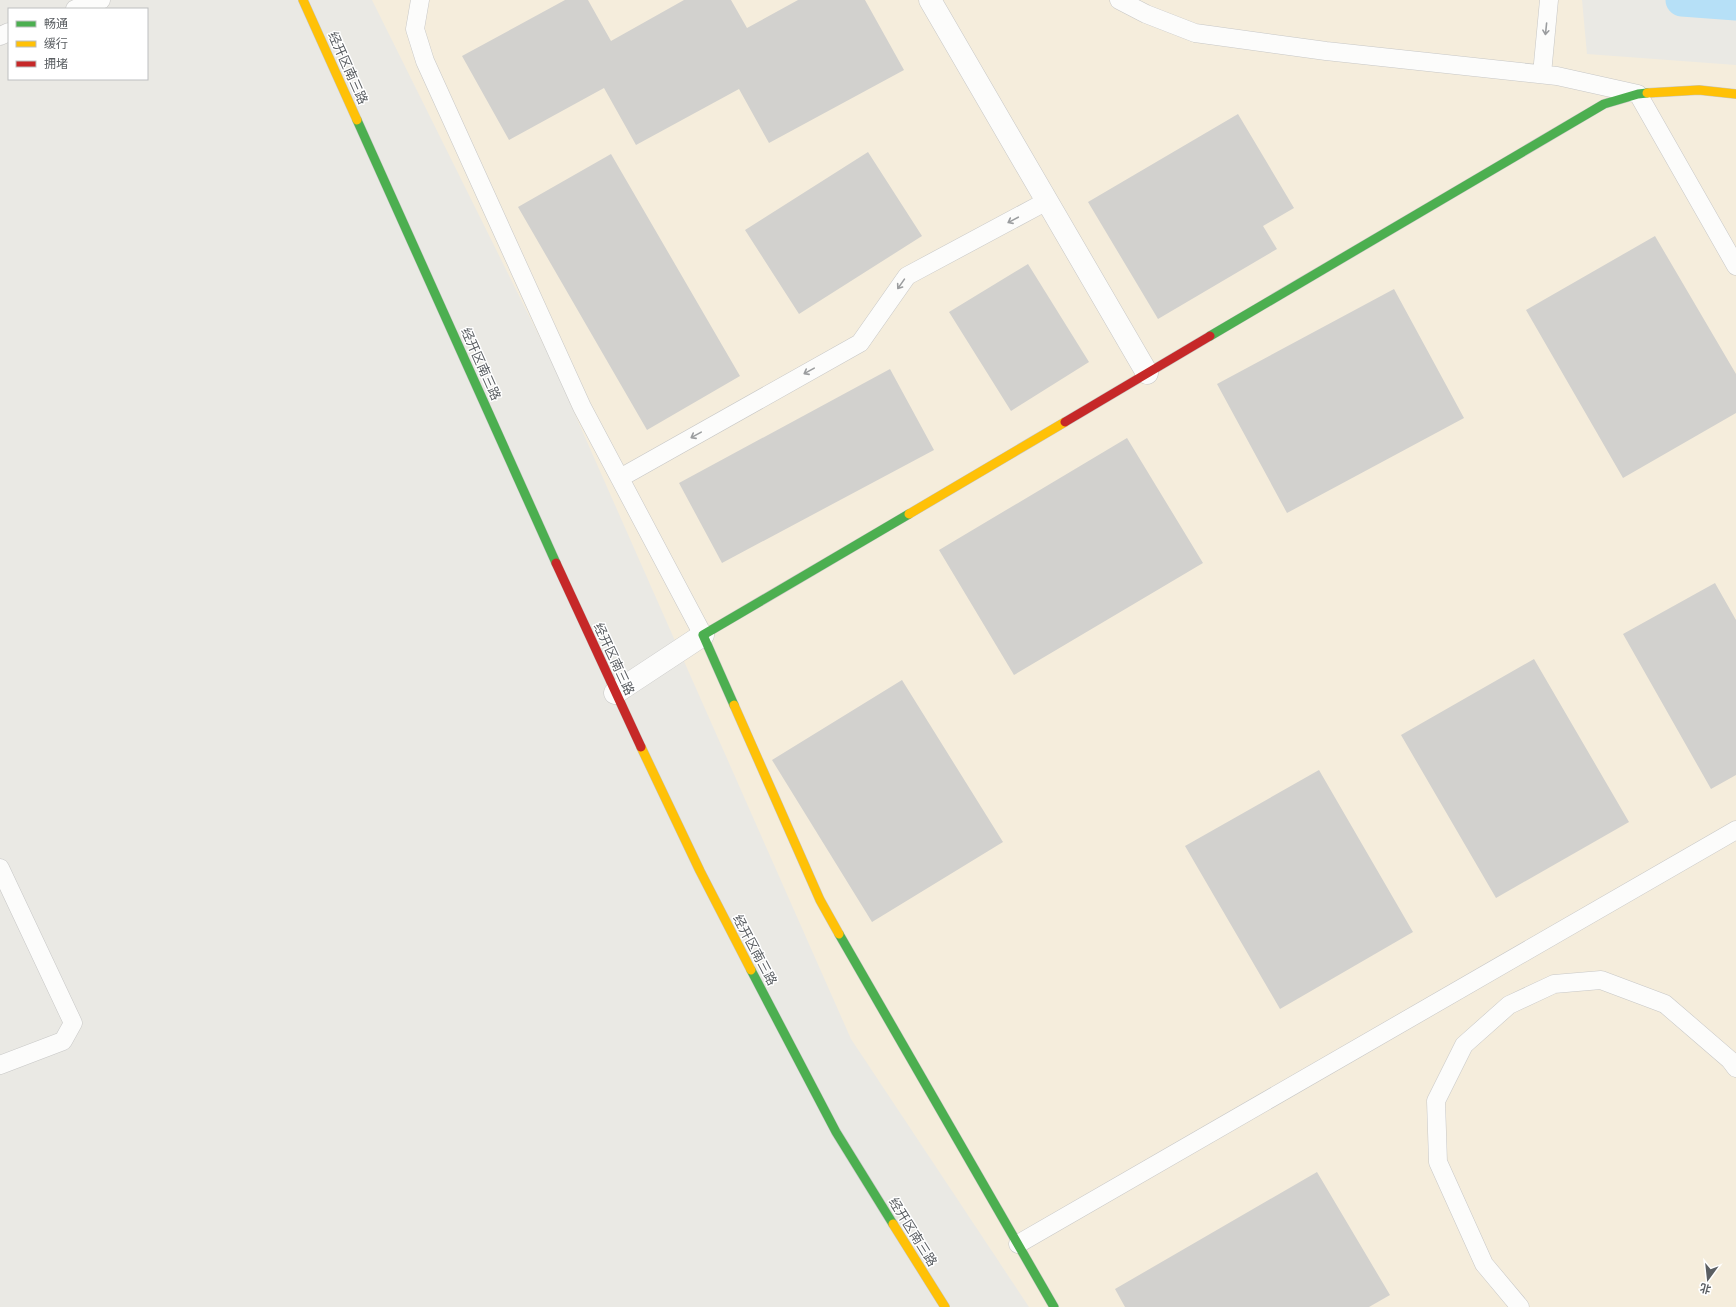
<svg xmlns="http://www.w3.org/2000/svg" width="1736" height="1307" font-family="Roboto,'Noto Sans SC',sans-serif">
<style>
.commercial{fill:#f5eddc}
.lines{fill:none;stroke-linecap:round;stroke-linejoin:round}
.canal{stroke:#b6e0f7;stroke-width:33}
.building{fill:#d2d1ce}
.lane-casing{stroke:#c7c7c6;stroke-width:19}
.street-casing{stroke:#c7c7c6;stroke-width:23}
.fast-casing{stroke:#c5c6c4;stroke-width:10}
.slow-casing{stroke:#c5c6c4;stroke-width:10}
.jam-casing{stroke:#c5c6c4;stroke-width:10}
.lane{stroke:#fcfcfb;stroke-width:18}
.street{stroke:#fcfcfb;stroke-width:22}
.fast{stroke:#4caf50;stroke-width:9}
.slow{stroke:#ffc107;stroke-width:9}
.jam{stroke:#c62828;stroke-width:9}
.oneway{stroke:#9b9d9f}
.labels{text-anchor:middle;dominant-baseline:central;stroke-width:3;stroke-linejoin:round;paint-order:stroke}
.street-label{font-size:13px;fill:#5a5e62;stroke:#fff}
</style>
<rect width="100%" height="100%" fill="#eae9e4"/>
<!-- commercial -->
<path class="commercial" d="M 372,0 L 1582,0 L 1587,54 L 1736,65 L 1736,1307 L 1029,1307 L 851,1039 L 550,358 Z"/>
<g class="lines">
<!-- canal -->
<path class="canal" d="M 1682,0 L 1736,4"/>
</g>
<!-- building -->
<path class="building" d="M 565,0 L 588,0 L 611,41 L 684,0 L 731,0 L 747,28 L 798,0 L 865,0 L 904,70 L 769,143 L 739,89 L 636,145 L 604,88 L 509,140 L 462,56 Z
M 1238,114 L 1294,208 L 1263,226 L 1277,249 L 1158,319 L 1088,202 Z
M 868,152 L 922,236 L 799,314 L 745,230 Z
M 611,154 L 740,376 L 647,430 L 518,207 Z
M 1655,236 L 1736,374 L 1736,413 L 1623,478 L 1526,310 Z
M 1028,264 L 1089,362 L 1011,411 L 949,312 Z
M 1394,289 L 1464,418 L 1287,513 L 1217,384 Z
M 890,369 L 934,450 L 722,563 L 679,483 Z
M 1127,438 L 1203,563 L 1014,675 L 939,550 Z
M 1715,583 L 1736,620 L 1736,775 L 1711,789 L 1623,634 Z
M 1534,659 L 1629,822 L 1496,898 L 1401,735 Z
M 902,680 L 1003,842 L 872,922 L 772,760 Z
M 1319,770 L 1413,932 L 1280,1009 L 1185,846 Z
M 1317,1172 L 1390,1295 L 1369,1307 L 1125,1307 L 1115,1289 Z"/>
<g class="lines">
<!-- lane casing -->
<g class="lane-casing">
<path id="lane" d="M 420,0 L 415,29 L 425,61 L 582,407 L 703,635
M 1119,0 L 1146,14 L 1195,33 L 1326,51 L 1557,76 L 1638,94 L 1736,266
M 75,9 L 101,0
M 0,36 L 9,32
M 1542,74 L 1549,0
M 620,478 L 860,343 L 907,276 L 1047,201
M 0,868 L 73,1023 L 63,1041 L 0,1065
M 1018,1244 L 1736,830
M 1520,1307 L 1484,1264 L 1438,1162 L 1436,1101 L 1464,1045 L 1509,1005 L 1554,984 L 1601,980 L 1665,1004 L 1730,1060 L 1736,1068"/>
</g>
<!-- street casing -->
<g class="street-casing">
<path id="street" d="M 930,0 L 1147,373
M 615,693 L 703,635"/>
</g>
<!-- fast casing -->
<g class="fast-casing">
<path id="fast" d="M 357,120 L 556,563
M 1210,336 L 1604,104 L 1638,94 L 1647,93
M 734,705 L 703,635 L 909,514
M 839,934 L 1054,1307
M 751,970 L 836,1132 L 893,1224"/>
</g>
<!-- slow casing -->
<g class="slow-casing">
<path id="slow" d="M 303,0 L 357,120
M 1647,93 L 1699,90 L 1736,94
M 909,514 L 1065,422
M 734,705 L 820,900 L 839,934
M 641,747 L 700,871 L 751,970
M 893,1224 L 945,1307"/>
</g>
<!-- jam casing -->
<g class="jam-casing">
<path id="jam" d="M 1065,422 L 1210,336
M 556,563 L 641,747"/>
</g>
<!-- lane -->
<use href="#lane" class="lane"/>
<!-- street -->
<use href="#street" class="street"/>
<!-- fast -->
<use href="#fast" class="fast"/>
<!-- slow -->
<use href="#slow" class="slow"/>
<!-- jam -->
<use href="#jam" class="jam"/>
</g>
<!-- one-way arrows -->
<defs><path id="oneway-shaft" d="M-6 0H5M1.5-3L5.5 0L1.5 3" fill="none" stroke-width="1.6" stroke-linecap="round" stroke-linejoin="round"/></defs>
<g class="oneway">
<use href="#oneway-shaft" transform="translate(1546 29) rotate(96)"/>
<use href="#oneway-shaft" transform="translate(1013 220) rotate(152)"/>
<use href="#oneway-shaft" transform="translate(901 284) rotate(125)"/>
<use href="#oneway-shaft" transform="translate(809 371) rotate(151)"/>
<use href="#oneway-shaft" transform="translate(696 435) rotate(151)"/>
</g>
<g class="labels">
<!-- street labels -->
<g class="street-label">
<text transform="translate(348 68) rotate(66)">经开区南三路</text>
<text transform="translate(481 364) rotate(66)">经开区南三路</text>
<text transform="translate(614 659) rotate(65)">经开区南三路</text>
<text transform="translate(755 950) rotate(62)">经开区南三路</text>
<text transform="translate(913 1232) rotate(58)">经开区南三路</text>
</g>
</g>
<!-- legend -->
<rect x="8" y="8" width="140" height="72" fill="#ffffff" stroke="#bdbfc0"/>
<rect x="16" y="21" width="20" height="6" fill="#4caf50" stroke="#bdbfc0"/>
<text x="44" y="28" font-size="12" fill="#5a5e62">畅通</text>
<rect x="16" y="41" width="20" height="6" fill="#ffc107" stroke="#bdbfc0"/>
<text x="44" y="48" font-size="12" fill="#5a5e62">缓行</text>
<rect x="16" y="61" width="20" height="6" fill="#c62828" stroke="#bdbfc0"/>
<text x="44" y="68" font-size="12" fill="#5a5e62">拥堵</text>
<!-- north arrow -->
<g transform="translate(1708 1279) rotate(195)" stroke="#ffffff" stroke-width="3" paint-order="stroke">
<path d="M0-3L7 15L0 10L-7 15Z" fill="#5a5e62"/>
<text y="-6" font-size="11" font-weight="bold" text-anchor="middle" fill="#5a5e62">北</text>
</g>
</svg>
